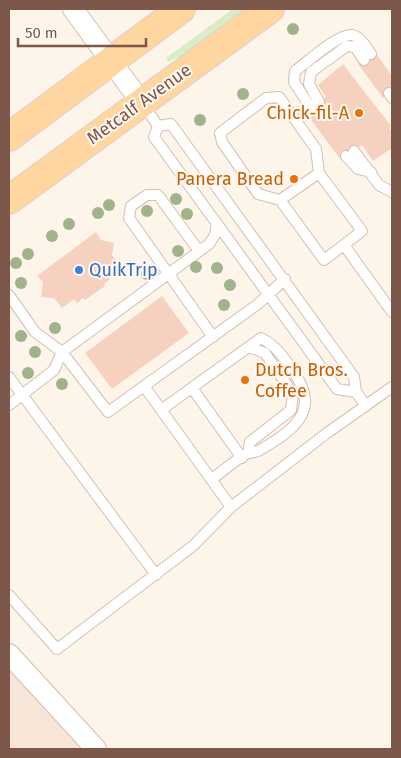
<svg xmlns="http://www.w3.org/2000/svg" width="401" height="758" font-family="'Fira Sans',sans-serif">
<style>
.residential{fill:#f7e6d8}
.green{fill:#d9eec6}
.building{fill:#f6d1bf}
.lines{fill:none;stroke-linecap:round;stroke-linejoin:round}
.lane-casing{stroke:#d5beb0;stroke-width:12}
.street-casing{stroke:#d5beb0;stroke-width:22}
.primary-casing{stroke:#dbd0cc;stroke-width:30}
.lane{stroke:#fff;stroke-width:10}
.street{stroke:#fff;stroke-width:20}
.primary{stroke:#ffd5a0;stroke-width:28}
.tree{fill:#a1b38b}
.food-dot{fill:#e8710a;stroke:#fff9f2;stroke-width:2}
.shop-dot{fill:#3f7fe0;stroke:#fff9f2;stroke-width:2}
.labels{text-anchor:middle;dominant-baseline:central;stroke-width:4;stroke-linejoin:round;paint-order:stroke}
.street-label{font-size:18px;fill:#7d584a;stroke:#fff9f2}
.food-label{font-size:18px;fill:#c56008;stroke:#fff9f2;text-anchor:end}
.shop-label{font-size:18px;fill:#366cbe;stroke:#fff9f2;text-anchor:start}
</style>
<rect width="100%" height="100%" fill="#fef5ea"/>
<!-- residential -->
<path class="residential" d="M 9,668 L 82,749 L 9,749 Z"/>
<!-- green -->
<path class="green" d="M 233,9 L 252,9 L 189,52 L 168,62 L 166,58 Z"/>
<!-- building -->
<path class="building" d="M 375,52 L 392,76 L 392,91 L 383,98 L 358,64 Z
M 343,64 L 391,126 L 389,128 L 392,133 L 392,148 L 373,161 L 362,145 L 341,160 L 305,112 L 326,97 L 318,85 Z
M 96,232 L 101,240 L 114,243 L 112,255 L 119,265 L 106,275 L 110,279 L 104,284 L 105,286 L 85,300 L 83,298 L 77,303 L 74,299 L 62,308 L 54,298 L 41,297 L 43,282 L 37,276 Z
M 162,296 L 189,333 L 112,389 L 85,353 Z"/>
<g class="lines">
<!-- lane casing -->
<g class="lane-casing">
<path id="lane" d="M 389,93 L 392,98
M 319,102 L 309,84 L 311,72 L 347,46 L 355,47 L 364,60
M 143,104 L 158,126
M 311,108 L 294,82 L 295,71 C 306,63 339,33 352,35 C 361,37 366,47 371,54
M 158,126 L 171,124 L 354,377 L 356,392 L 366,406
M 158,126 L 154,137 L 337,389 L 356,392
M 354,151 L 379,185 L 392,192
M 346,156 L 358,169 L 371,172
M 319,173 L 362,231 L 324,260 L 280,200 Z
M 280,200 L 258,194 L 222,142 L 220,133 L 266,98 L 279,97 L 316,149 L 319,173
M 344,245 L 392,312
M 199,251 L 158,195 L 147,195 L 131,206 L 129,218 L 213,337
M 9,295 L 35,332 L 62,352 L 108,412 L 258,304 L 285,279
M 9,377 L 156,575
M 144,386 L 231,507
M 192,388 L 242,458
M 9,405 L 54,370 L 62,352 L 209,244 L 215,235 L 217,223
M 161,410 L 261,338 C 277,346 285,359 295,374 C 321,412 292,431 260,450 C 256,453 250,452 246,454 C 234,461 223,471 212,479
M 248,453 L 250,442 L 291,410 L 293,394 L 265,353 L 249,347
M 9,595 L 57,649 L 194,545 L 231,507 L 327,433 L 392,387"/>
</g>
<!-- street casing -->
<g class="street-casing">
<path id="street" d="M 73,9 L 141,102
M 9,654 L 96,749"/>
</g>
<!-- primary casing -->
<g class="primary-casing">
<path id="primary" d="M 9,137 L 181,9
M 9,200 L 270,9"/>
</g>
<!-- lane -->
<use href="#lane" class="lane"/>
<!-- street -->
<use href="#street" class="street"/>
<!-- primary -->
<use href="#primary" class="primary"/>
</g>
<!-- trees -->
<g class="tree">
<circle cx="293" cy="29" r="6"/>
<circle cx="243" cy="94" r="6"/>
<circle cx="200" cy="120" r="6"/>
<circle cx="176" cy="199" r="6"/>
<circle cx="109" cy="205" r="6"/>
<circle cx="147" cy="211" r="6"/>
<circle cx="98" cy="213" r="6"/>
<circle cx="187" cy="214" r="6"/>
<circle cx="69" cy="224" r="6"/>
<circle cx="52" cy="236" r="6"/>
<circle cx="178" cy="251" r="6"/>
<circle cx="28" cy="254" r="6"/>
<circle cx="16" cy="263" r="6"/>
<circle cx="196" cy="267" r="6"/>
<circle cx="217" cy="268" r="6"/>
<circle cx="147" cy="274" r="6"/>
<circle cx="21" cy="283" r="6"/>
<circle cx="230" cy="285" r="6"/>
<circle cx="224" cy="305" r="6"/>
<circle cx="55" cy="328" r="6"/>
<circle cx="21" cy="336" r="6"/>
<circle cx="35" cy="352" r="6"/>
<circle cx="28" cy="373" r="6"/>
<circle cx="62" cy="384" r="6"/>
</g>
<!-- markers -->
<g class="food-dot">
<circle cx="359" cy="113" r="5"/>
<circle cx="294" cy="179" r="5"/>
<circle cx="245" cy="380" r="5"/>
</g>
<circle class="shop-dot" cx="79" cy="270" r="5"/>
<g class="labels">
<!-- street labels -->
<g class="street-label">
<text transform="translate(139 104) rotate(-36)">Metcalf Avenue</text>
</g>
<!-- food labels -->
<g class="food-label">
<text x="349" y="113">Chick-fil-A</text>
<text x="284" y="179">Panera Bread</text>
<text x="255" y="370" text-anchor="start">Dutch Bros.<tspan x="255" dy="21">Coffee</tspan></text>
</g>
<!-- shop labels -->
<g class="shop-label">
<text x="89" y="270">QuikTrip</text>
</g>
</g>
<!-- border -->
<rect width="401" height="758" fill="none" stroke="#7d584a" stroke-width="20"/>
<!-- scale -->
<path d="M18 38v8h128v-8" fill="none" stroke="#7d584a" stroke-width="2.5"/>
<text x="25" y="38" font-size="15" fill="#7d584a" stroke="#fff9f2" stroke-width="4" paint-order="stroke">50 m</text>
</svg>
